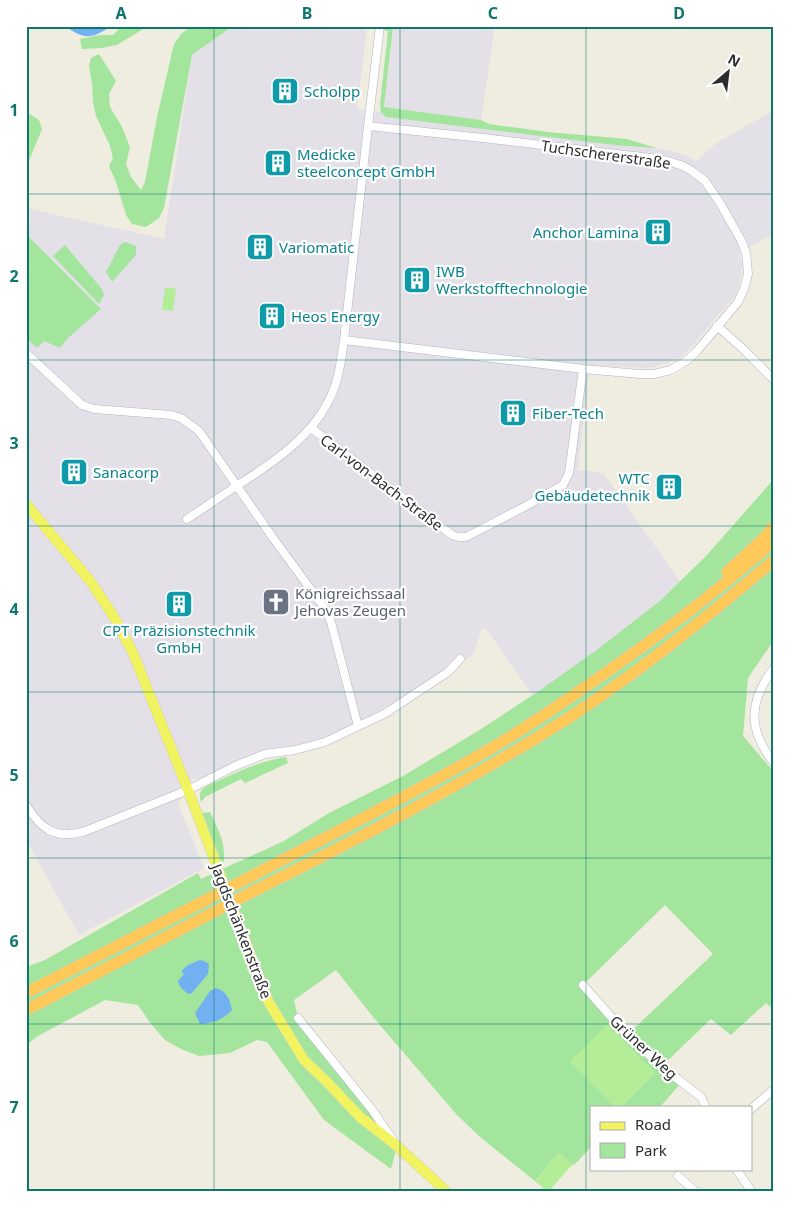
<svg xmlns="http://www.w3.org/2000/svg" width="800" height="1218" font-family="'Noto Sans',sans-serif">
<style>
.industrial{fill:#e4e0e7}
.green{fill:#a3e59c;fill-rule:evenodd}
.pitch{fill:#b4ed98}
.water{fill:#72b1f1}
.lines{fill:none;stroke-linecap:round;stroke-linejoin:round}
.minor-casing{stroke:#b4b3c1;stroke-width:9}
.major-casing{stroke:#cdcdcd;stroke-width:11}
.highway-casing{stroke:#cdcdcd;stroke-width:12}
.minor{stroke:#fff;stroke-width:8}
.major{stroke:#f2f360;stroke-width:10}
.highway{stroke:#ffc95a;stroke-width:11}
.highway-bridge-casing{stroke:#cdcdcd;stroke-width:12;stroke-linecap:butt}
.highway-bridge{stroke:#ffc95a;stroke-width:11}
.grid{fill:none;stroke:#0f766e;stroke-width:1;stroke-opacity:0.55}
.labels{text-anchor:middle;dominant-baseline:central;stroke-width:4.5;stroke-linejoin:round;paint-order:stroke}
.culture-label{font-size:15px;fill:#0d838f;stroke:#fff;text-anchor:start}
.street-label{font-size:15px;fill:#2d2d2d;stroke:#fff}
.worship-label{font-size:15px;fill:#5b616d;stroke:#fff;text-anchor:start}
.neatline{fill:none;stroke:#0f766e;stroke-width:2}
.grid-label{font-size:16px;text-anchor:middle;font-weight:bold;fill:#0f766e}
</style>
<rect width="100%" height="100%" fill="#efece0"/>
<!-- industrial -->
<path class="industrial" d="M 233,26 L 359,26 L 367,28 L 357,109 L 547,132 L 627,139 L 656,148 L 680,153 L 697,161 L 715,144 L 774,110 L 774,233 L 739,253 L 742,263 L 741,275 L 739,287 L 733,298 L 692,346 L 681,357 L 667,363 L 653,367 L 641,368 L 590,365 L 578,470 L 603,473 L 680,581 L 661,600 L 598,649 L 533,695 L 486,629 L 485,630 L 482,627 L 473,655 L 372,715 L 340,732 L 323,738 L 296,745 L 264,751 L 234,762 L 206,777 L 198,779 L 192,779 L 178,803 L 204,868 L 79,935 L 28,843 L 26,844 L 26,208 L 164,239 L 192,55 Z
M 393,26 L 495,26 L 481,120 L 384,107 Z"/>
<!-- green -->
<path class="green" d="M 122,26 L 148,26 L 117,45 L 101,48 L 82,49 L 80,39 L 100,35 L 113,35 Z
M 192,26 L 233,26 L 192,55 L 164,208 L 159,218 L 146,227 L 132,224 L 126,215 L 116,182 L 109,166 L 113,158 L 110,146 L 96,116 L 93,102 L 92,84 L 89,66 L 91,58 L 99,54 L 116,81 L 109,94 L 110,107 L 121,125 L 130,147 L 126,164 L 131,177 L 141,190 L 145,182 L 157,117 L 174,44 L 181,34 Z
M 384,26 L 393,26 L 384,107 L 481,120 L 489,124 L 547,132 L 627,139 L 656,148 L 615,145 L 386,117 L 381,112 L 380,105 L 388,31 L 383,30 Z
M 26,112 L 39,120 L 42,129 L 26,168 Z
M 26,234 L 101,309 L 67,339 L 60,348 L 44,341 L 37,348 L 26,338 Z
M 125,242 L 136,246 L 136,255 L 112,282 L 106,272 L 120,245 Z
M 65,245 L 102,289 L 104,295 L 99,304 L 53,256 Z
M 774,479 L 774,640 L 748,678 L 743,736 L 774,772 L 774,1010 L 766,1003 L 731,1035 L 711,1019 L 662,1066 L 682,1082 L 660,1107 L 621,1107 L 655,1073 L 570,1061 L 615,1107 L 591,1107 L 591,1147 L 574,1165 L 558,1153 L 535,1181 L 480,1137 L 457,1115 L 374,1018 L 336,970 L 294,1000 L 298,1018 L 397,1146 L 391,1169 L 324,1120 L 267,1042 L 257,1040 L 230,1053 L 199,1056 L 181,1049 L 165,1040 L 151,1024 L 138,1005 L 105,1000 L 38,1036 L 26,1045 L 26,967 L 45,960 L 198,873 L 201,879 L 284,841 L 329,813 L 403,776 L 478,731 L 533,695 L 598,649 L 661,600 L 707,555 ZM 665,905 L 713,954 L 627,1035 L 583,985 Z
M 286,757 L 288,763 L 245,783 L 241,779 L 205,797 L 201,802 C 200,798 199,795 201,791 C 205,786 213,783 218,781 C 240,770 262,761 286,757 Z
M 210,812 C 219,831 227,845 223,866 L 202,813 Z"/>
<!-- pitch -->
<path class="pitch" d="M 165,287 L 176,289 L 173,311 L 162,310 Z
M 607,1024 L 655,1073 L 621,1107 L 615,1107 L 570,1061 Z
M 558,1153 L 573,1164 L 548,1192 L 535,1181 Z"/>
<!-- water -->
<path class="water" d="M 65,26 L 112,26 C 91,39 85,40 65,26 Z
M 200,960 L 204,961 L 209,964 L 208,974 L 192,993 L 188,994 L 180,987 L 178,981 L 184,974 L 181,971 L 188,965 Z
M 216,988 C 227,991 230,1000 232,1010 C 223,1020 213,1023 200,1024 L 195,1013 L 210,991 Z"/>
<g class="lines">
<!-- minor casing -->
<g class="minor-casing">
<path id="minor" d="M 717,326 L 742,348 L 774,380
M 344,340 L 583,369 L 640,374 L 654,374 L 671,370 L 686,361 L 697,351 L 738,302 L 744,289 L 748,274 L 747,262 L 746,253 L 741,240 L 720,203 L 705,181 L 692,171 L 683,166 L 668,161 L 651,158 L 483,138 L 368,126
M 26,353 L 82,405 L 94,409 L 171,415 L 181,418 L 199,431 L 273,538 L 326,610 L 331,622 L 358,726
M 311,428 L 452,535 L 459,537 L 466,537 L 526,506 L 563,485 L 569,473 L 583,369
M 187,519 C 201,510 215,500 229,491 C 266,467 309,441 329,400 C 339,381 341,360 344,340 L 368,126 L 380,26
M 774,668 C 749,700 747,730 774,763
M 26,805 C 41,829 54,839 83,832 L 188,790 L 235,766 L 265,754 L 295,750 L 325,742 L 386,713 L 448,672 L 460,659
M 583,985 L 627,1035 L 667,1071 L 701,1097 L 706,1107
M 298,1018 L 373,1111 L 393,1140
M 751,1109 L 774,1089
M 736,1169 L 752,1192
M 678,1176 L 696,1192"/>
</g>
<!-- major casing -->
<g class="major-casing">
<path id="major" d="M 26,504 L 91,582 L 114,617 L 133,653 L 188,790 L 268,1001 L 304,1060 L 326,1081 L 360,1117 L 397,1146 L 447,1192"/>
</g>
<!-- highway casing -->
<g class="highway-casing">
<path id="highway" d="M 727,572 L 763,539 L 774,526
M 246,879 C 328,836 411,795 490,749 C 529,726 567,700 604,674 C 663,633 720,589 774,541
M 252,892 C 360,838 468,782 570,717 C 642,670 709,616 774,560
M 26,993 L 206,900
M 26,1010 L 212,913"/>
</g>
<!-- minor -->
<use href="#minor" class="minor"/>
<!-- major -->
<use href="#major" class="major"/>
<!-- highway -->
<use href="#highway" class="highway"/>
<!-- highway-bridge casing -->
<g class="highway-bridge-casing">
<path id="highway-bridge" d="M 206,900 L 246,879
M 212,913 L 252,892"/>
</g>
<!-- highway-bridge -->
<use href="#highway-bridge" class="highway-bridge"/>
</g>
<!-- grid -->
<path class="grid" d="M 214,26 L 214,1192M 400,26 L 400,1192M 586,26 L 586,1192M 26,194 L 774,194M 26,360 L 774,360M 26,526 L 774,526M 26,692 L 774,692M 26,858 L 774,858M 26,1024 L 774,1024"/>
<!-- icons -->
<defs>
<g id="building-square" transform="scale(1.4375)"><rect x="-9" y="-9" width="18" height="18" rx="4" fill="#0f9aa8" stroke="#fff"/><path d="M-4-6H4V6H1V3H-1V6H-4ZM-2.5-4.3h1.7v1.8h-1.7ZM.8-4.3h1.7v1.8H.8ZM-2.5-1h1.7V.8h-1.7ZM.8-1h1.7V.8H.8Z" fill="#fff"/></g>
<g id="church-square" transform="scale(1.4375)"><rect x="-9" y="-9" width="18" height="18" rx="4" fill="#6b7280" stroke="#fff"/><path d="M-1.2-6h2.4v3.5h3.3v2.4h-3.3V6h-2.4V-.1h-3.3v-2.4h3.3Z" fill="#fff"/></g>
</defs>
<g fill-rule="evenodd">
<use href="#building-square" x="285" y="91"/>
<use href="#building-square" x="278" y="163"/>
<use href="#building-square" x="658" y="232"/>
<use href="#building-square" x="260" y="247"/>
<use href="#building-square" x="417" y="280"/>
<use href="#building-square" x="272" y="316"/>
<use href="#building-square" x="513" y="413"/>
<use href="#building-square" x="74" y="472"/>
<use href="#building-square" x="669" y="487"/>
<use href="#church-square" x="276" y="602"/>
<use href="#building-square" x="179" y="604"/>
</g>
<g class="labels">
<!-- culture labels -->
<g class="culture-label">
<text x="304" y="91">Scholpp</text>
<text x="297" y="154">Medicke<tspan x="297" dy="17">steelconcept GmbH</tspan></text>
<text x="639" y="232" text-anchor="end">Anchor Lamina</text>
<text x="279" y="247">Variomatic</text>
<text x="436" y="271">IWB<tspan x="436" dy="17">Werkstofftechnologie</tspan></text>
<text x="291" y="316">Heos Energy</text>
<text x="532" y="413">Fiber-Tech</text>
<text x="93" y="472">Sanacorp</text>
<text x="650" y="478" text-anchor="end">WTC<tspan x="650" dy="17">Gebäudetechnik</tspan></text>
<text x="179" y="630" text-anchor="middle">CPT Präzisionstechnik<tspan x="179" dy="17">GmbH</tspan></text>
</g>
<!-- street labels -->
<g class="street-label">
<text transform="translate(606 154) rotate(8)">Tuchschererstraße</text>
<text transform="translate(382 482) rotate(37)">Carl-von-Bach-Straße</text>
<text transform="translate(242 931) rotate(69)">Jagdschänkenstraße</text>
<text transform="translate(644 1047) rotate(43)">Grüner Weg</text>
</g>
<!-- worship labels -->
<g class="worship-label">
<text x="295" y="593">Königreichssaal<tspan x="295" dy="17">Jehovas Zeugen</tspan></text>
</g>
</g>
<!-- border -->
<rect width="800" height="1218" fill="none" stroke="#ffffff" stroke-width="55"/>
<!-- legend -->
<rect x="590" y="1106" width="162" height="65" fill="#ffffff" stroke="#ababab"/>
<rect x="600" y="1122" width="25" height="8" fill="#f2f360" stroke="#ababab"/>
<text x="635" y="1130" font-size="15" fill="#2d2d2d">Road</text>
<rect x="600" y="1143" width="25" height="15" fill="#a3e59c" stroke="#ababab"/>
<text x="635" y="1156" font-size="15" fill="#2d2d2d">Park</text>
<!-- north arrow -->
<g transform="translate(728 72) rotate(28)" stroke="#ffffff" stroke-width="4" paint-order="stroke">
<path d="M0-4L9 19L0 12L-9 19Z" fill="#2d2d2d"/>
<text y="-8" font-size="14" font-weight="bold" text-anchor="middle" fill="#2d2d2d">N</text>
</g>
<rect x="28" y="28" width="744" height="1162" class="neatline"/>
<g class="grid-label">
<text x="121" y="19">A</text>
<text x="307" y="19">B</text>
<text x="493" y="19">C</text>
<text x="679" y="19">D</text>
<text x="14" y="116">1</text>
<text x="14" y="282">2</text>
<text x="14" y="449">3</text>
<text x="14" y="615">4</text>
<text x="14" y="781">5</text>
<text x="14" y="947">6</text>
<text x="14" y="1113">7</text>
</g>
</svg>
